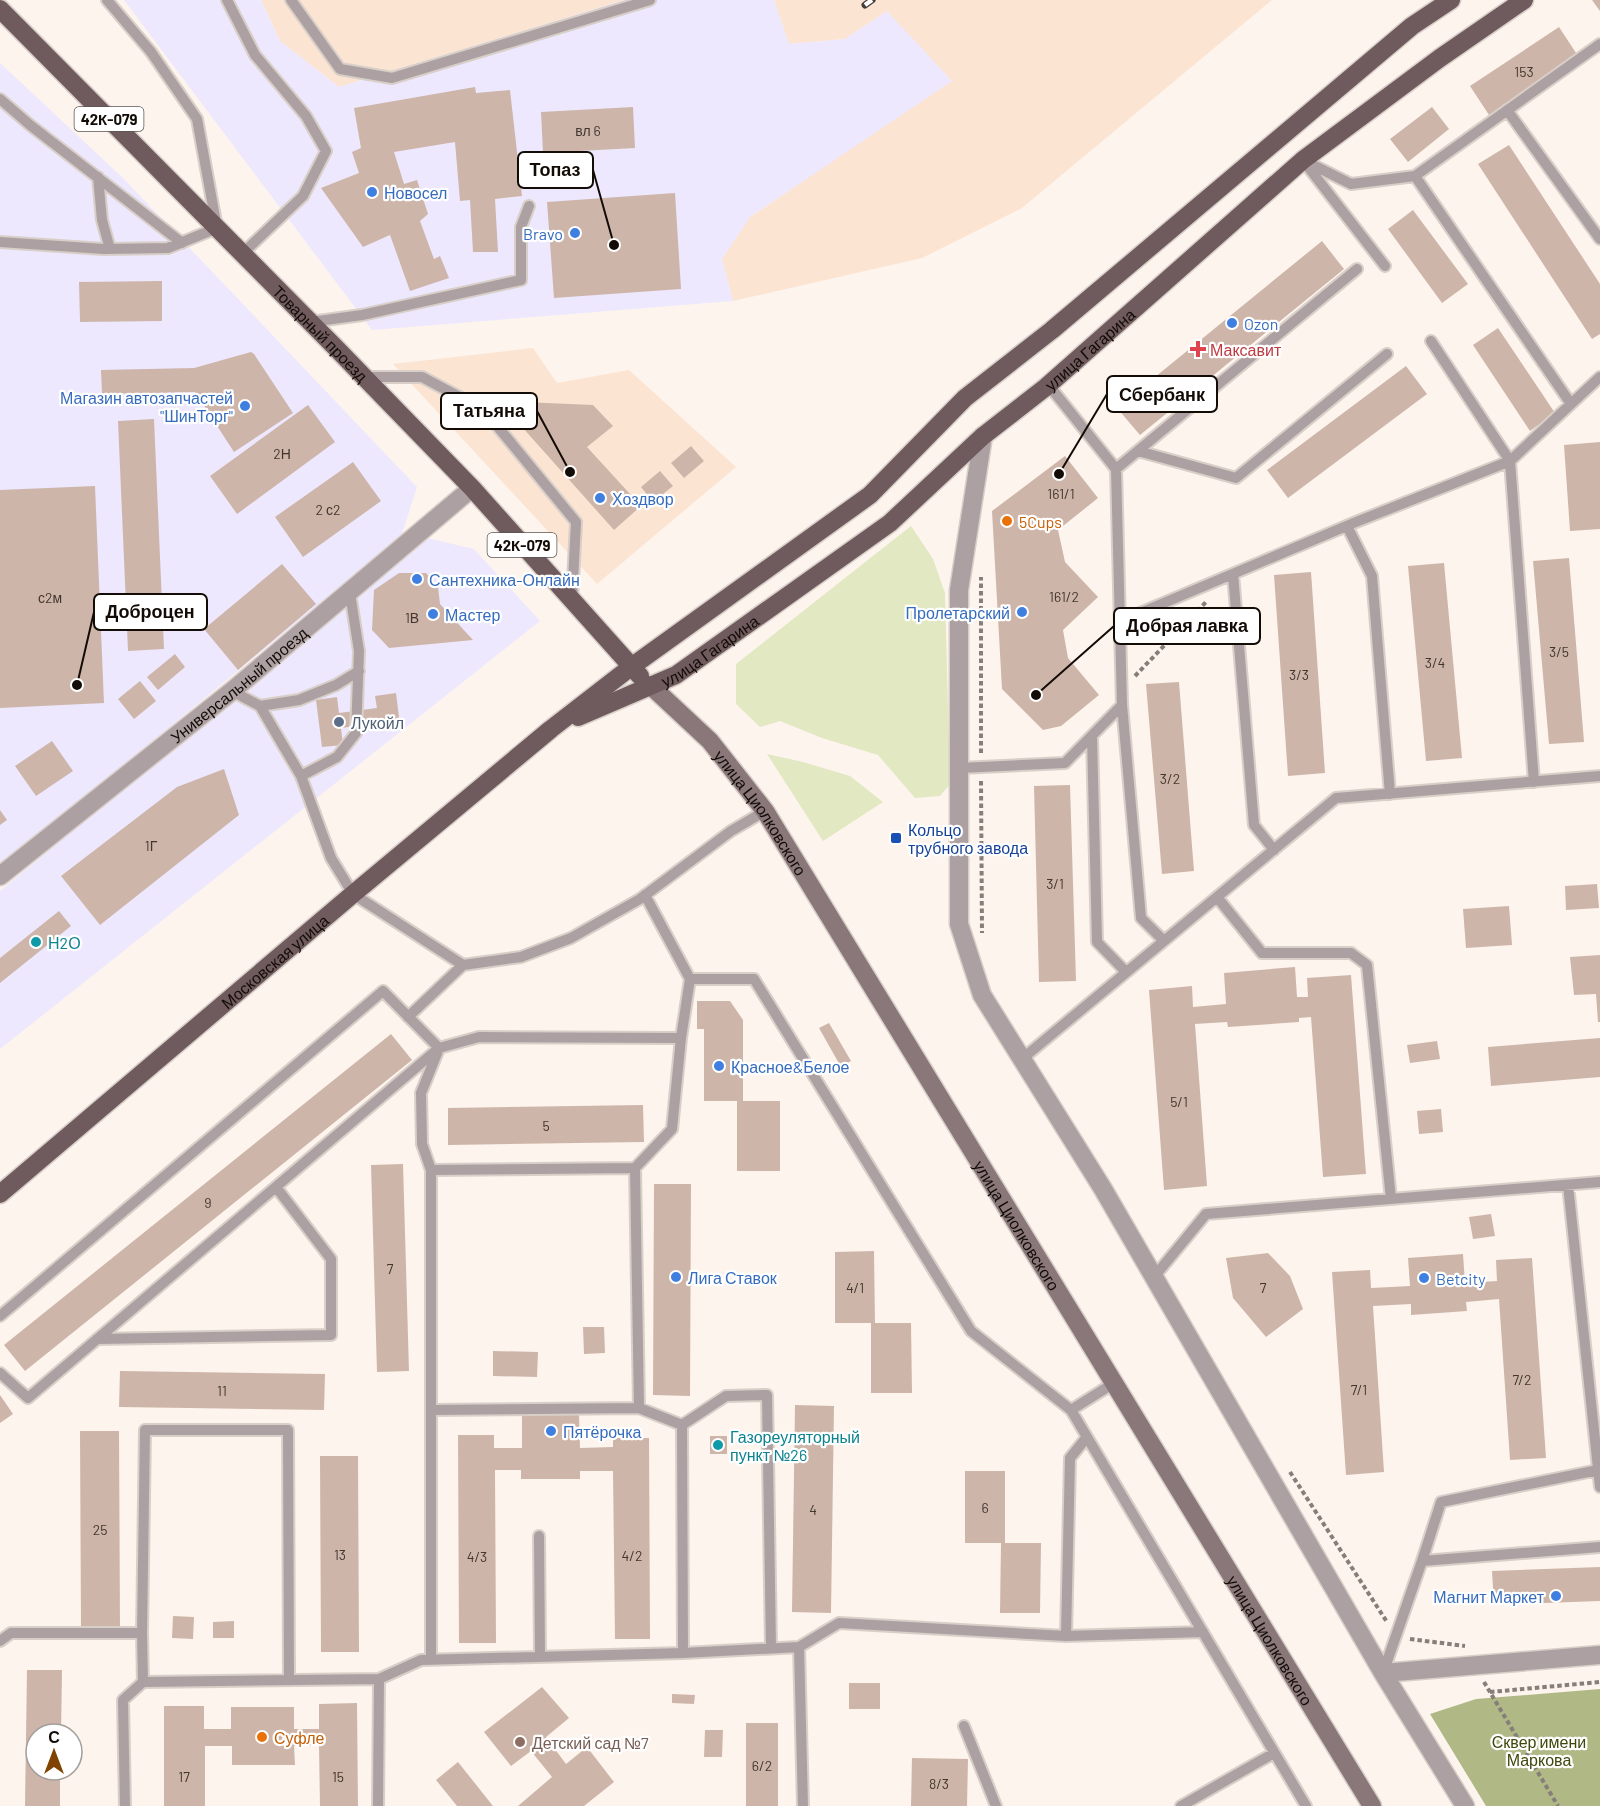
<svg xmlns="http://www.w3.org/2000/svg" width="1600" height="1806" font-family="Barlow,sans-serif">
<style>
.built{fill:#fce4d3}
.industrial{fill:#ede8fe}
.green{fill:#e1e8c2}
.forest{fill:#b0b986}
.building{fill:#ceb5a9}
.lines{fill:none;stroke-linecap:round;stroke-linejoin:round}
.service-casing{stroke:#d8cfc8;stroke-width:14}
.minor-casing{stroke:#d8cfc8;stroke-width:21}
.tertiary-casing{stroke:#d8cfc8;stroke-width:21}
.secondary-casing{stroke:#d8cfc8;stroke-width:21}
.primary-casing{stroke:#d8cfc8;stroke-width:21}
.path{stroke:#867e78;stroke-width:4;stroke-dasharray:4.5 3;stroke-linecap:butt}
.service{stroke:#ada0a2;stroke-width:10}
.minor{stroke:#ada0a2;stroke-width:18}
.tertiary{stroke:#ada0a2;stroke-width:18}
.secondary{stroke:#89777a;stroke-width:18}
.primary{stroke:#6f5a5d;stroke-width:18}
.rail-casing{stroke:#453d37;stroke-width:7}
.rail{stroke:#fff;stroke-width:4.5;stroke-dasharray:14;stroke-linecap:butt}
.shop-dot{fill:#3f7fe0;stroke:#fff;stroke-width:2}
.health-dot{fill:#e0444e;stroke:#fff;stroke-width:2}
.food-dot{fill:#e8710a;stroke:#fff;stroke-width:2}
.service-dot{fill:#5c6f8a;stroke:#fff;stroke-width:2}
.transit-dot{fill:#1a4fb4;stroke:#fff;stroke-width:2}
.culture-dot{fill:#0f9aa8;stroke:#fff;stroke-width:2}
.education-dot{fill:#8d6e63;stroke:#fff;stroke-width:2}
.labels{text-anchor:middle;dominant-baseline:central;stroke-width:4.5;stroke-linejoin:round;paint-order:stroke}
.number-label{font-size:14px;fill:#42362f}
.shield{fill:#fff;stroke:#5a5551;stroke-width:1.5}
.shield-label{font-size:15px;font-weight:bold;fill:#130c06}
.shop-label{font-size:16px;fill:#366cbe;stroke:#fff;text-anchor:start}
.street-label{font-size:16px;fill:#130c06;stroke:#fff}
.health-label{font-size:16px;fill:#be3a42;stroke:#fff;text-anchor:start}
.food-label{font-size:16px;fill:#c56008;stroke:#fff;text-anchor:start}
.service-label{font-size:16px;fill:#4e5e75;stroke:#fff;text-anchor:start}
.transit-label{font-size:16px;fill:#164399;stroke:#fff;text-anchor:start}
.culture-label{font-size:16px;fill:#0d838f;stroke:#fff;text-anchor:start}
.park-label{font-size:16px;fill:#41480c;stroke:#fff}
.education-label{font-size:16px;fill:#785e54;stroke:#fff;text-anchor:start}
.leader{fill:none;stroke:#130c06;stroke-width:2}
.callout-dot{fill:#130c06;stroke:#fff;stroke-width:2}
.callout{fill:#fff;stroke:#130c06;stroke-width:2}
.callout-label{font-size:18px;text-anchor:middle;font-weight:bold;fill:#130c06}
</style>
<rect width="100%" height="100%" fill="#fdf4ed"/>
<!-- built -->
<path class="built" d="M 261,0 L 624,0 L 339,87 L 280,41 Z
M 774,0 L 1272,0 L 1022,208 L 922,258 L 733,301 L 722,259 L 750,217 L 951,81 L 887,12 L 845,39 L 789,44 Z
M 533,348 L 557,383 L 629,370 L 736,467 L 597,584 L 393,364 Z"/>
<!-- industrial -->
<path class="industrial" d="M 124,0 L 261,0 L 280,41 L 339,87 L 624,0 L 774,0 L 789,44 L 845,39 L 887,11 L 952,81 L 750,217 L 722,259 L 733,301 L 372,330 Z
M 0,63 L 121,176 L 417,487 L 401,537 L 0,866 Z
M 427,538 L 474,549 L 540,621 L 0,1049 L 0,891 Z"/>
<!-- green -->
<path class="green" d="M 911,526 L 933,559 L 945,593 L 950,784 L 940,796 L 915,798 L 878,755 L 822,738 L 780,721 L 760,727 L 736,704 L 736,664 Z
M 767,754 L 803,762 L 850,776 L 883,802 L 823,841 Z"/>
<!-- forest -->
<path class="forest" d="M 1600,1689 L 1600,1806 L 1486,1806 L 1430,1714 L 1476,1699 Z"/>
<!-- building -->
<path class="building" d="M 1592,0 L 1600,0 L 1600,11 Z
M 1559,27 L 1578,56 L 1489,115 L 1470,86 Z
M 475,87 L 476,93 L 510,90 L 522,196 L 495,199 L 498,252 L 473,252 L 470,200 L 460,201 L 455,142 L 394,152 L 404,184 L 417,180 L 428,214 L 420,221 L 434,259 L 440,256 L 449,278 L 410,291 L 390,235 L 363,247 L 321,188 L 359,173 L 352,152 L 361,148 L 354,108 Z
M 633,107 L 635,148 L 543,153 L 541,112 Z
M 1432,107 L 1449,129 L 1408,162 L 1390,139 Z
M 1509,145 L 1600,284 L 1600,334 L 1592,339 L 1478,164 Z
M 675,193 L 681,289 L 554,298 L 547,202 Z
M 1413,210 L 1468,284 L 1442,303 L 1388,229 Z
M 1322,241 L 1344,269 L 1140,435 L 1117,408 Z
M 162,281 L 162,321 L 80,322 L 79,282 Z
M 1498,328 L 1555,413 L 1530,431 L 1473,345 Z
M 251,352 L 254,354 L 293,413 L 234,452 L 195,392 L 102,394 L 101,370 L 194,368 Z
M 1406,366 L 1427,394 L 1288,498 L 1267,470 Z
M 524,402 L 593,405 L 613,426 L 587,447 L 641,506 L 614,530 L 514,418 Z
M 308,405 L 335,442 L 237,514 L 210,476 Z
M 154,419 L 164,649 L 128,651 L 118,421 Z
M 1600,442 L 1600,529 L 1570,531 L 1564,445 Z
M 691,446 L 704,461 L 684,478 L 671,463 Z
M 1065,456 L 1098,498 L 1058,530 L 1065,562 L 1098,597 L 1063,630 L 1068,658 L 1099,695 L 1061,726 L 1043,730 L 1002,689 L 992,511 Z
M 353,462 L 381,501 L 303,557 L 275,517 Z
M 660,471 L 673,486 L 653,502 L 641,487 Z
M 95,486 L 104,703 L 0,708 L 0,490 Z
M 1569,558 L 1584,742 L 1549,744 L 1533,561 Z
M 1444,563 L 1462,758 L 1426,761 L 1408,566 Z
M 282,564 L 316,604 L 238,670 L 204,629 Z
M 1311,572 L 1325,773 L 1288,776 L 1274,575 Z
M 399,573 L 426,573 L 438,587 L 440,604 L 473,640 L 389,648 L 372,630 L 374,590 Z
M 175,654 L 185,667 L 158,690 L 147,677 Z
M 140,681 L 156,701 L 134,719 L 118,699 Z
M 1179,682 L 1194,871 L 1162,874 L 1146,684 Z
M 396,693 L 400,725 L 380,727 L 379,723 L 341,728 L 343,745 L 322,747 L 316,700 L 337,697 L 339,713 L 377,708 L 375,696 Z
M 52,741 L 73,771 L 36,796 L 15,766 Z
M 224,769 L 239,815 L 100,925 L 61,876 L 177,787 Z
M 1070,785 L 1076,981 L 1039,982 L 1034,786 Z
M 0,810 L 7,820 L 0,825 Z
M 1597,884 L 1599,908 L 1566,910 L 1565,886 Z
M 1509,906 L 1512,945 L 1466,948 L 1463,909 Z
M 59,911 L 71,926 L 0,983 L 0,958 Z
M 1600,955 L 1600,1022 L 1598,1022 L 1596,994 L 1574,995 L 1570,957 Z
M 1295,967 L 1297,997 L 1308,997 L 1307,978 L 1351,975 L 1366,1174 L 1323,1177 L 1311,1017 L 1299,1018 L 1299,1022 L 1228,1027 L 1227,1022 L 1195,1024 L 1207,1186 L 1164,1190 L 1149,990 L 1192,986 L 1193,1007 L 1226,1004 L 1224,973 Z
M 697,1001 L 730,1001 L 743,1020 L 743,1101 L 780,1101 L 780,1171 L 737,1171 L 737,1101 L 704,1101 L 704,1029 L 697,1029 Z
M 829,1023 L 851,1061 L 841,1067 L 819,1028 Z
M 391,1034 L 412,1060 L 25,1371 L 4,1345 Z
M 1600,1038 L 1600,1077 L 1491,1086 L 1488,1047 Z
M 1437,1041 L 1440,1059 L 1410,1063 L 1407,1045 Z
M 643,1105 L 644,1142 L 448,1145 L 448,1108 Z
M 1441,1109 L 1443,1132 L 1419,1134 L 1417,1111 Z
M 403,1164 L 409,1371 L 377,1372 L 371,1165 Z
M 654,1184 L 691,1184 L 690,1396 L 653,1395 Z
M 1491,1214 L 1495,1236 L 1473,1239 L 1469,1217 Z
M 874,1251 L 875,1323 L 911,1323 L 912,1393 L 871,1393 L 871,1323 L 835,1323 L 835,1252 Z
M 1268,1253 L 1290,1276 L 1303,1309 L 1266,1337 L 1233,1298 L 1226,1258 Z
M 1463,1254 L 1465,1283 L 1497,1281 L 1496,1260 L 1532,1258 L 1546,1458 L 1510,1460 L 1499,1299 L 1466,1302 L 1467,1311 L 1411,1315 L 1411,1304 L 1373,1306 L 1384,1472 L 1346,1475 L 1332,1272 L 1370,1270 L 1371,1288 L 1410,1286 L 1408,1258 Z
M 583,1327 L 604,1327 L 605,1353 L 584,1354 Z
M 493,1351 L 538,1352 L 537,1377 L 493,1376 Z
M 120,1371 L 325,1374 L 324,1410 L 119,1407 Z
M 0,1395 L 13,1414 L 0,1423 Z
M 795,1405 L 834,1406 L 831,1613 L 792,1612 Z
M 522,1414 L 579,1414 L 580,1448 L 613,1447 L 613,1438 L 649,1438 L 650,1639 L 615,1639 L 613,1471 L 580,1471 L 580,1479 L 521,1479 L 521,1470 L 495,1470 L 496,1643 L 459,1643 L 458,1435 L 494,1435 L 494,1448 L 522,1448 Z
M 80,1431 L 119,1431 L 120,1627 L 81,1627 Z
M 710,1436 L 727,1436 L 727,1454 L 710,1454 Z
M 320,1456 L 358,1456 L 359,1652 L 321,1652 Z
M 965,1471 L 1005,1471 L 1005,1543 L 1041,1543 L 1040,1613 L 1000,1613 L 1001,1543 L 965,1543 Z
M 1600,1567 L 1600,1601 L 1494,1605 L 1492,1571 Z
M 173,1616 L 194,1617 L 193,1639 L 172,1638 Z
M 234,1621 L 234,1638 L 213,1638 L 213,1622 Z
M 27,1670 L 62,1670 L 61,1734 L 36,1734 L 36,1770 L 60,1770 L 60,1806 L 25,1806 Z
M 849,1683 L 880,1683 L 880,1709 L 849,1709 Z
M 542,1687 L 569,1718 L 546,1737 L 566,1764 L 587,1747 L 614,1782 L 584,1806 L 518,1806 L 552,1777 L 531,1751 L 511,1766 L 484,1732 Z
M 672,1694 L 695,1695 L 694,1704 L 672,1703 Z
M 357,1703 L 358,1806 L 320,1806 L 319,1745 L 294,1746 L 295,1765 L 232,1765 L 232,1746 L 205,1746 L 205,1806 L 164,1806 L 164,1706 L 204,1706 L 204,1729 L 231,1729 L 231,1707 L 294,1707 L 294,1729 L 319,1729 L 319,1704 Z
M 746,1723 L 778,1723 L 778,1806 L 746,1806 Z
M 705,1730 L 723,1730 L 722,1757 L 704,1757 Z
M 912,1758 L 968,1759 L 967,1806 L 911,1806 Z
M 458,1762 L 493,1806 L 457,1806 L 436,1780 Z"/>
<g class="lines">
<!-- service casing -->
<g class="service-casing">
<path id="service" d="M 227,0 L 255,55 L 306,116 L 326,151 L 303,196 L 242,254
M 291,0 L 340,69 L 392,78 L 650,0
M 0,99 L 30,125 L 182,243
M 1507,110 L 1600,239
M 1303,160 L 1351,184 L 1415,176 L 1600,44
M 1305,163 L 1385,266
M 1415,176 L 1571,404
M 98,177 L 102,220 L 110,249
M 0,242 L 104,249 L 168,248 L 217,228 L 197,119 L 151,52 L 107,0
M 311,322 L 362,315 L 521,280 L 521,227 L 529,206
M 365,377 L 422,377 L 484,410 L 576,522 L 572,601
M 1138,451 L 1236,478 L 1387,354
M 1116,469 L 1357,269
M 1347,526 L 1372,576 L 1390,794
M 1233,574 L 1254,825 L 1274,850
M 1121,621 L 1356,522 L 1510,461 L 1431,341
M 232,691 L 260,706 L 301,776 L 337,757 L 356,733 L 359,651 L 350,593
M 1122,705 L 1141,918 L 1164,941
M 260,706 L 299,700 L 336,685 L 359,671
M 1092,736 L 1097,942 L 1126,972
M 960,768 L 1065,763 L 1122,705 L 1116,469 L 1055,393 L 1046,387
M 301,776 L 331,858 L 353,894 L 463,965
M 1534,782 L 1510,461 L 1600,377
M 645,895 L 690,979 L 754,979 L 971,1331 L 1071,1410 L 1306,1806
M 1217,897 L 1262,953 L 1351,953 L 1367,965 L 1391,1199
M 408,1017 L 463,965 L 521,957 L 571,938 L 640,899 L 731,831 L 765,811
M 1022,1059 L 1336,798 L 1600,776
M 635,1168 L 672,1129 L 681,1038
M 431,1170 L 422,1144 L 421,1093 L 438,1051
M 1568,1185 L 1600,1487
M 1154,1277 L 1206,1214 L 1600,1182
M 0,1316 L 383,991 L 439,1048
M 97,1339 L 331,1335 L 331,1259 L 276,1187
M 0,1373 L 28,1398 L 439,1048 L 479,1037 L 681,1038 L 690,979
M 431,1410 L 431,1170 L 635,1168 L 639,1408
M 1071,1410 L 1114,1383
M 682,1425 L 726,1396 L 767,1395 L 771,1648
M 539,1536 L 540,1657
M 1422,1561 L 1441,1502 L 1598,1470
M 142,1633 L 145,1430 L 288,1430 L 289,1680
M 1066,1636 L 1070,1458 L 1087,1437
M 0,1641 L 11,1633 L 142,1633 L 143,1682 L 379,1679
M 799,1647 L 803,1806
M 431,1660 L 431,1410 L 639,1408 L 682,1425 L 683,1653 L 799,1647 L 839,1623 L 1066,1636 L 1203,1632
M 1383,1673 L 1422,1561 L 1600,1547
M 964,1726 L 996,1806
M 125,1806 L 123,1700 L 143,1682
M 378,1806 L 379,1679 L 421,1660 L 683,1653
M 1181,1806 L 1274,1753"/>
</g>
<!-- minor casing -->
<g class="minor-casing">
<path id="minor" d="M 983,436 L 959,590 L 959,924 L 982,995 L 1103,1189 L 1383,1673 L 1465,1806
M 1383,1673 L 1600,1655"/>
</g>
<!-- tertiary casing -->
<g class="tertiary-casing">
<g id="tertiary">
<path id="s1" d="M 0,876 L 232,691 L 472,488"/>
</g>
</g>
<!-- secondary casing -->
<g class="secondary-casing">
<g id="secondary">
<path id="s2" d="M 650,685 L 710,741 L 765,811 L 1372,1806"/>
</g>
</g>
<!-- primary casing -->
<g class="primary-casing">
<g id="primary">
<path id="s3" d="M 0,9 L 334,346 L 472,488 L 640,676"/>
<path id="s4" d="M 578,717 L 676,675 L 890,523 L 983,436 L 1046,387 L 1303,160 L 1440,58 L 1524,0"/>
<path id="s5" d="M 0,1194 L 353,894 L 551,729 L 631,667 L 870,495 L 965,398 L 1052,330 L 1412,26 L 1451,0"/>
</g>
</g>
<!-- path -->
<path class="path" d="M 1135,676 L 1207,601
M 981,753 L 981,577
M 981,781 L 982,933
M 1290,1472 L 1387,1622
M 1410,1639 L 1465,1646
M 1484,1682 L 1558,1806
M 1490,1692 L 1600,1682"/>
<!-- service -->
<use href="#service" class="service"/>
<!-- minor -->
<use href="#minor" class="minor"/>
<!-- tertiary -->
<use href="#tertiary" class="tertiary"/>
<!-- secondary -->
<use href="#secondary" class="secondary"/>
<!-- primary -->
<use href="#primary" class="primary"/>
<!-- rail casing -->
<g class="rail-casing">
<path id="rail" d="M 865,5 L 872,0"/>
</g>
<!-- rail -->
<use href="#rail" class="rail"/>
</g>
<!-- markers -->
<g class="shop-dot">
<circle cx="372" cy="192" r="6"/>
<circle cx="575" cy="233" r="6"/>
<circle cx="1232" cy="323" r="6"/>
<circle cx="245" cy="406" r="6"/>
<circle cx="600" cy="498" r="6"/>
<circle cx="417" cy="579" r="6"/>
<circle cx="1022" cy="612" r="6"/>
<circle cx="433" cy="614" r="6"/>
<circle cx="719" cy="1066" r="6"/>
<circle cx="676" cy="1277" r="6"/>
<circle cx="1424" cy="1278" r="6"/>
<circle cx="551" cy="1431" r="6"/>
<circle cx="1556" cy="1596" r="6"/>
</g>
<path class="health-dot" d="M1195 340h6v6h6v6h-6v6h-6v-6h-6v-6h6z"/>
<g class="food-dot">
<circle cx="1007" cy="521" r="6"/>
<circle cx="262" cy="1737" r="6"/>
</g>
<circle class="service-dot" cx="339" cy="722" r="6"/>
<rect class="transit-dot" x="890" y="832" width="12" height="12" rx="3"/>
<g class="culture-dot">
<circle cx="36" cy="942" r="6"/>
<circle cx="718" cy="1445" r="6"/>
</g>
<circle class="education-dot" cx="520" cy="1742" r="6"/>
<g class="labels">
<!-- number labels -->
<g class="number-label">
<text x="1524" y="71">153</text>
<text x="588" y="130">вл 6</text>
<text x="282" y="453">2Н</text>
<text x="1061" y="493">161/1</text>
<text x="328" y="509">2 с2</text>
<text x="1064" y="596">161/2</text>
<text x="50" y="597">с2м</text>
<text x="412" y="617">1В</text>
<text x="1559" y="651">3/5</text>
<text x="1435" y="662">3/4</text>
<text x="1299" y="674">3/3</text>
<text x="1170" y="778">3/2</text>
<text x="151" y="845">1Г</text>
<text x="1055" y="883">3/1</text>
<text x="1179" y="1101">5/1</text>
<text x="546" y="1125">5</text>
<text x="208" y="1202">9</text>
<text x="390" y="1268">7</text>
<text x="855" y="1287">4/1</text>
<text x="1263" y="1287">7</text>
<text x="1522" y="1379">7/2</text>
<text x="1359" y="1389">7/1</text>
<text x="222" y="1390">11</text>
<text x="985" y="1507">6</text>
<text x="813" y="1509">4</text>
<text x="100" y="1529">25</text>
<text x="340" y="1554">13</text>
<text x="632" y="1555">4/2</text>
<text x="477" y="1556">4/3</text>
<text x="762" y="1765">6/2</text>
<text x="184" y="1776">17</text>
<text x="338" y="1776">15</text>
<text x="939" y="1783">8/3</text>
</g>
<!-- shield labels -->
<g class="shield">
<rect x="74.5" y="107" width="69" height="24" rx="4.5"/>
<rect x="487.5" y="533" width="69" height="24" rx="4.5"/>
</g>
<g class="shield-label">
<text x="109" y="119">42К-079</text>
<text x="522" y="545">42К-079</text>
</g>
<!-- shop labels -->
<g class="shop-label">
<text x="384" y="192">Новосел</text>
<text x="563" y="233" text-anchor="end">Bravo</text>
<text x="1244" y="323">Ozon</text>
<text x="233" y="397" text-anchor="end">Магазин автозапчастей<tspan x="233" dy="18">"ШинТорг"</tspan></text>
<text x="612" y="498">Хоздвор</text>
<text x="429" y="579">Сантехника-Онлайн</text>
<text x="1010" y="612" text-anchor="end">Пролетарский</text>
<text x="445" y="614">Мастер</text>
<text x="731" y="1066">Красное&amp;Белое</text>
<text x="688" y="1277">Лига Ставок</text>
<text x="1436" y="1278">Betcity</text>
<text x="563" y="1431">Пятёрочка</text>
<text x="1544" y="1596" text-anchor="end">Магнит Маркет</text>
</g>
<!-- street labels -->
<g class="street-label">
<text stroke="none"><textPath href="#s3" startOffset="456">Товарный проезд</textPath></text>
<text stroke="none"><textPath href="#s4" startOffset="634">улица Гагарина</textPath></text>
<text stroke="none"><textPath href="#s4" startOffset="148">улица Гагарина</textPath></text>
<text stroke="none"><textPath href="#s1" startOffset="306">Универсальный проезд</textPath></text>
<text stroke="none"><textPath href="#s2" startOffset="170">улица Циолковского</textPath></text>
<text stroke="none"><textPath href="#s5" startOffset="360">Московская улица</textPath></text>
<text stroke="none"><textPath href="#s2" startOffset="656">улица Циолковского</textPath></text>
<text stroke="none"><textPath href="#s2" startOffset="1142">улица Циолковского</textPath></text>
</g>
<!-- health labels -->
<g class="health-label">
<text x="1210" y="349">Максавит</text>
</g>
<!-- food labels -->
<g class="food-label">
<text x="1019" y="521">5Cups</text>
<text x="274" y="1737">Суфле</text>
</g>
<!-- service labels -->
<g class="service-label">
<text x="351" y="722">Лукойл</text>
</g>
<!-- transit labels -->
<g class="transit-label">
<text x="908" y="829">Кольцо<tspan x="908" dy="18">трубного завода</tspan></text>
</g>
<!-- culture labels -->
<g class="culture-label">
<text x="48" y="942">Н2О</text>
<text x="730" y="1436">Газореуляторный<tspan x="730" dy="18">пункт №26</tspan></text>
</g>
<!-- park labels -->
<g class="park-label">
<text x="1539" y="1741">Сквер имени<tspan x="1539" dy="18">Маркова</tspan></text>
</g>
<!-- education labels -->
<g class="education-label">
<text x="532" y="1742">Детский сад №7</text>
</g>
</g>
<!-- callouts -->
<path class="leader" d="M614 245L593 170M1059 474L1107 394M570 472L537 411M77 685L94 612M1036 695L1114 626"/>
<g class="callout-dot">
<circle cx="614" cy="245" r="6"/>
<circle cx="1059" cy="474" r="6"/>
<circle cx="570" cy="472" r="6"/>
<circle cx="77" cy="685" r="6"/>
<circle cx="1036" cy="695" r="6"/>
</g>
<g class="callout">
<rect x="518" y="152" width="75" height="36" rx="6"/>
<rect x="1107" y="376" width="110" height="36" rx="6"/>
<rect x="441" y="393" width="96" height="36" rx="6"/>
<rect x="94" y="594" width="113" height="36" rx="6"/>
<rect x="1114" y="608" width="146" height="36" rx="6"/>
</g>
<g class="callout-label">
<text x="555" y="176">Топаз</text>
<text x="1162" y="401">Сбербанк</text>
<text x="489" y="417">Татьяна</text>
<text x="150" y="618">Доброцен</text>
<text x="1187" y="632">Добрая лавка</text>
</g>
<!-- north arrow -->
<g transform="translate(54 1752)"><circle r="28" fill="#ffffff" stroke="#a19e9b" stroke-width="1.5"/>
<path d="M0-4.5L10 22L0 15L-10 22Z" fill="#814301"/>
<text y="-9" font-size="16" font-weight="bold" text-anchor="middle" fill="#130c06">С</text>
</g>
</svg>
